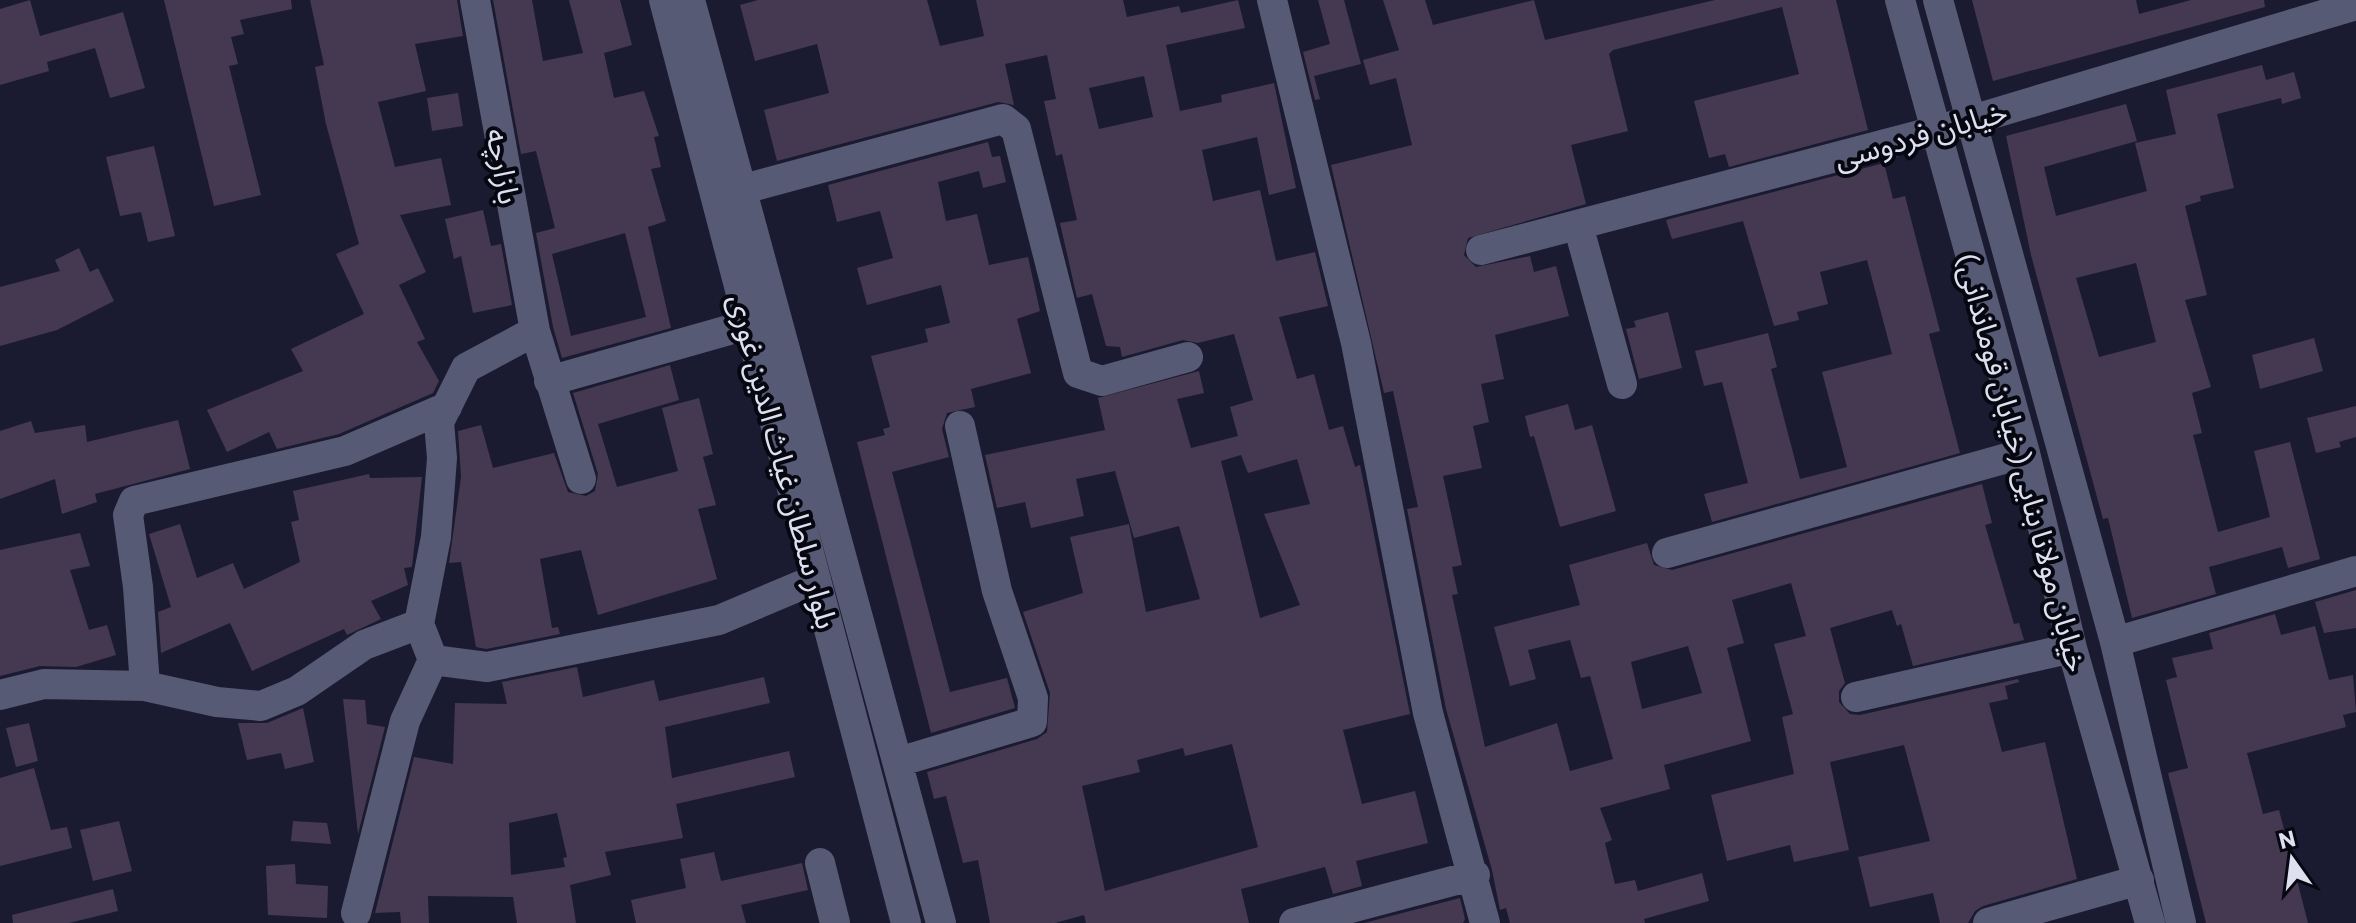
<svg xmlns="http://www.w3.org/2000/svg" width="2356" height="923" font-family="Commissioner,'Noto Sans Arabic',sans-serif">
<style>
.building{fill:#443950;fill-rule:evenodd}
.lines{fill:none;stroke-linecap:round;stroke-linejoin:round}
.minor{stroke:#575a74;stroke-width:30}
.labels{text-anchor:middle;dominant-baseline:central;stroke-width:8;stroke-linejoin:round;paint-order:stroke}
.street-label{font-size:30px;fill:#dee0f0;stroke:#060710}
</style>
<rect width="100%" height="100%" fill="#1a1b31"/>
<!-- building -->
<path class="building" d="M 30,0 L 40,36 L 123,12 L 145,88 L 110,98 L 95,48 L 47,62 L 49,71 L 0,85 L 0,9 Z
M 164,0 L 291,0 L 292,9 L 240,20 L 244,34 L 231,37 L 238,64 L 229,66 L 261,195 L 214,206 Z
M 310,0 L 457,0 L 463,36 L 415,44 L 426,91 L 378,102 L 395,167 L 441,158 L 451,205 L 400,215 L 426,272 L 399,285 L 425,339 L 417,342 L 439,381 L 433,393 L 339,434 L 277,449 L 269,432 L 227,452 L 207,410 L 303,371 L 291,349 L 364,314 L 336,254 L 359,244 L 326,124 L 315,67 L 324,65 Z
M 493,0 L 532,0 L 543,61 L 583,53 L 569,0 L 620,0 L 632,45 L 604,53 L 614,98 L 644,91 L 659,136 L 654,137 L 661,167 L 651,169 L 666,221 L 648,227 L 671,328 L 562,358 L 553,327 L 536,233 L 555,228 L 536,151 L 521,154 ZM 625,233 L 646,317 L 571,336 L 552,254 Z
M 758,0 L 927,0 L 940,46 L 984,36 L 976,0 L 1123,0 L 1127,17 L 1179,6 L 1181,13 L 1238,0 L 1245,28 L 1166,45 L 1180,111 L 1222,102 L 1221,95 L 1274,83 L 1296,188 L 1269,195 L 1257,137 L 1202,150 L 1213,201 L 1260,190 L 1276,261 L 1315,252 L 1328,306 L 1279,317 L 1297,379 L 1314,374 L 1329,430 L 1343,426 L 1355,467 L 1360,465 L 1410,714 L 1343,730 L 1362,804 L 1415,791 L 1428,843 L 1356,861 L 1362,886 L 1333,894 L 1325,867 L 1241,889 L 1249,923 L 1086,923 L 1084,915 L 1055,923 L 990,923 L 978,860 L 963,863 L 946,796 L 934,799 L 927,772 L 1037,739 L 1047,732 L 1050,693 L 1023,612 L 1083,593 L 1070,537 L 1129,524 L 1146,612 L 1200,599 L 1179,526 L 1134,538 L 1115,471 L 1076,479 L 1084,516 L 1031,528 L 1025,502 L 997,508 L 985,455 L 1105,430 L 1098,398 L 1199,371 L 1204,393 L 1177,399 L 1191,448 L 1238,436 L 1230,407 L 1253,400 L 1234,334 L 1198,343 L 1183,340 L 1122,357 L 1120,347 L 1106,346 L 1092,294 L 1077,298 L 1060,223 L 1077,220 L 1062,154 L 1056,156 L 1044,101 L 1056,99 L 1047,55 L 1005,64 L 1014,105 L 998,102 L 777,161 L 764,110 L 829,93 L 817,44 L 755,61 L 740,5 ZM 1144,76 L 1153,117 L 1099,129 L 1089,88 ZM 1241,455 L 1248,473 L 1297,459 L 1310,504 L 1264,514 L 1300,605 L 1260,618 L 1221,461 ZM 1232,744 L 1258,847 L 1105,891 L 1082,786 L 1140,772 L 1137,760 L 1183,748 L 1185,756 Z
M 1318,0 L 1344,0 L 1361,64 L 1314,76 L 1320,99 L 1315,100 L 1303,52 L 1330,44 Z
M 1383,0 L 1425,0 L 1433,25 L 1534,0 L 1545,40 L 1715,0 L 1836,0 L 1868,130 L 1729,167 L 1725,154 L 1709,158 L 1694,101 L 1799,74 L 1782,7 L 1613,50 L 1609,54 L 1628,131 L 1571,145 L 1586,204 L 1468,238 L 1464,255 L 1476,267 L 1530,256 L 1534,272 L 1556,266 L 1569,316 L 1495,335 L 1504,379 L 1481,384 L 1489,422 L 1473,426 L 1482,468 L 1443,476 L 1462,565 L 1452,567 L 1458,594 L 1452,595 L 1485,747 L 1557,723 L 1570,771 L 1613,759 L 1590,676 L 1581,678 L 1570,640 L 1528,650 L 1536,679 L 1510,686 L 1494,627 L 1580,605 L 1569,565 L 1647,543 L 1654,565 L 1672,570 L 1982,484 L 1992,523 L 1985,525 L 2014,624 L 2019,623 L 2024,640 L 1913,666 L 1901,624 L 1897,626 L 1892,610 L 1830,628 L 1845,683 L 1839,691 L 1839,702 L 1850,714 L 1860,715 L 2018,679 L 2019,682 L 2005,686 L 2008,699 L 1989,703 L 2002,752 L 2045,742 L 2077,879 L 1983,906 L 1975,911 L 1968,923 L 1940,923 L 1933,893 L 1870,907 L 1858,857 L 1930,841 L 1904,745 L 1830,762 L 1849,850 L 1794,862 L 1790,845 L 1727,861 L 1711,795 L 1794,774 L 1782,717 L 1793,714 L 1774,644 L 1806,636 L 1791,583 L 1732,600 L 1744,643 L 1727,648 L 1751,741 L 1664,765 L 1670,789 L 1600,808 L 1612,840 L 1605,843 L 1615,884 L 1635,880 L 1638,891 L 1702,873 L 1709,901 L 1644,919 L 1645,923 L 1510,923 L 1506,908 L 1500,910 L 1492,870 L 1446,709 L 1407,509 L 1418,507 L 1393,391 L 1384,393 L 1331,165 L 1412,145 L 1396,78 L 1370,85 L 1363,60 L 1399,50 ZM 1688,646 L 1702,693 L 1642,709 L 1631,662 Z
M 1972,0 L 2136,0 L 2139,14 L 2191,0 L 2264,0 L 2265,7 L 1993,81 Z
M 2262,65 L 2266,80 L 2294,72 L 2301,98 L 2282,104 L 2281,98 L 2217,114 L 2234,188 L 2200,196 L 2201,201 L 2185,206 L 2207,295 L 2185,300 L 2211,387 L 2192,393 L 2202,433 L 2193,435 L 2218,532 L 2270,517 L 2254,451 L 2290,442 L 2320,559 L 2288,568 L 2282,547 L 2209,567 L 2216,594 L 2132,618 L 2108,518 L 2103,519 L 2031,255 L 2006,136 L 2126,104 L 2137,141 L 2044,167 L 2056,216 L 2147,191 L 2135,143 L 2176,134 L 2166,90 ZM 2136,263 L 2156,342 L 2099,357 L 2076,278 Z
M 458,93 L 463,126 L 432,131 L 427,98 Z
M 988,142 L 992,157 L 1000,156 L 1006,182 L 983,188 L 979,171 L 938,182 L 946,221 L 977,214 L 989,265 L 1028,257 L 1040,311 L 1017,319 L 1031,373 L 971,389 L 975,407 L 947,413 L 942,429 L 949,457 L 892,472 L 950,692 L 1007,678 L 1015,708 L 931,733 L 857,442 L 885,435 L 883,429 L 890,427 L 871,356 L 928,342 L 925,329 L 950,323 L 941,285 L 867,305 L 857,268 L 893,258 L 880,211 L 837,222 L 828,185 Z
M 154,146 L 175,236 L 148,242 L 141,212 L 120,216 L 106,157 Z
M 1884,163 L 1893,199 L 1905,196 L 1940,331 L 1929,334 L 1960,453 L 1712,522 L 1704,494 L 1748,483 L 1722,382 L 1704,386 L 1695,351 L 1768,333 L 1777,367 L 1771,369 L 1800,479 L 1847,467 L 1822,372 L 1892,354 L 1867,260 L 1820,272 L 1828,304 L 1797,312 L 1799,320 L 1774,326 L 1743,221 L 1672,239 L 1666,220 Z
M 483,210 L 491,246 L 501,244 L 512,305 L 473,313 L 461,256 L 454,259 L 445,219 Z
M 79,248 L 90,272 L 98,268 L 114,301 L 57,330 L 0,346 L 0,287 L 60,271 L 55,260 Z
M 1668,312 L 1682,368 L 1639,379 L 1626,329 L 1636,327 L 1634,321 Z
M 2314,338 L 2323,371 L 2260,389 L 2252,355 Z
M 670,365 L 679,400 L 598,424 L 617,487 L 678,471 L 662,408 L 699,398 L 713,454 L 703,457 L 716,505 L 698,509 L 717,579 L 598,615 L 581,550 L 540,559 L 552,628 L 558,627 L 560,634 L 486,649 L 476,647 L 461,562 L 449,563 L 461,477 L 458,431 L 481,425 L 493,468 L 554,453 L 568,492 L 586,496 L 595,491 L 598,474 L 573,393 Z
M 1568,404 L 1575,430 L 1592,425 L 1616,511 L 1560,527 L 1534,436 L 1530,437 L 1525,416 Z
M 2356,406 L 2356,437 L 2339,442 L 2341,447 L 2316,453 L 2307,418 Z
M 178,420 L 190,469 L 95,494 L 97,502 L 62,514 L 55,479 L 0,499 L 0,431 L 31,421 L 35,433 L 85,425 L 87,442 Z
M 369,474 L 370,478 L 422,477 L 412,567 L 404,568 L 408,585 L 371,601 L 381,619 L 347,635 L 344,629 L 252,671 L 230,623 L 161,653 L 158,612 L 171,607 L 149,534 L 180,524 L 197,578 L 233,563 L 244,589 L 300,562 L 291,522 L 299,520 L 293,491 Z
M 80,533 L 90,566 L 70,570 L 89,630 L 107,625 L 116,655 L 76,667 L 40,666 L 0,676 L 0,550 Z
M 2356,590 L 2356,628 L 2324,633 L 2315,602 Z
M 2275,614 L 2281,635 L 2315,626 L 2329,680 L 2353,675 L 2356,712 L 2343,715 L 2346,727 L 2247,753 L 2263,814 L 2279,810 L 2308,923 L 2206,923 L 2168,773 L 2188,768 L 2166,680 L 2177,677 L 2172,658 L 2213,649 L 2209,633 Z
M 577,667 L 583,697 L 654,680 L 659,701 L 764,677 L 770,703 L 665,727 L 672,778 L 789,751 L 795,777 L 676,804 L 683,838 L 605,852 L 611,875 L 570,885 L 576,923 L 517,923 L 513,897 L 428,896 L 429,923 L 401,923 L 400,912 L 375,913 L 414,757 L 453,764 L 455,703 L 507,704 L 502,682 ZM 557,813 L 567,857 L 563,858 L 565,867 L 511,875 L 509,823 Z
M 343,699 L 365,700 L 367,724 L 385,727 L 358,834 Z
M 303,708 L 314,762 L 285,769 L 281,753 L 247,760 L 238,723 L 267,723 Z
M 29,723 L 38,761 L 16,767 L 6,728 Z
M 34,768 L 51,830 L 67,827 L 72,848 L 0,866 L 0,778 Z
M 119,821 L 132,871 L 93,881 L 80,830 Z
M 293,821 L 327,823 L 331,844 L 291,841 Z
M 714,852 L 721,881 L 802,863 L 808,890 L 741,905 L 746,923 L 636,923 L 631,900 L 686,888 L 680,859 Z
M 295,864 L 296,884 L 328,886 L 327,918 L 268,915 L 266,866 Z
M 113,889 L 118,911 L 69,923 L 13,923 L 12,915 Z
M 1460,898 L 1465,919 L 1463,923 L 1364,923 Z"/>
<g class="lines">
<!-- minor -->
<path class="minor" d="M 475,0 L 535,331 L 581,479
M 664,0 L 906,923
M 690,0 L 941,923
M 1272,0 L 1356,343 L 1428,713 L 1485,923
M 1900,0 L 2025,453 L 2072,648 L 2150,923
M 1938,0 L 2115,642 L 2181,923
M 740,190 L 1003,119 L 1016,129 L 1078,373 L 1102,381 L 1188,357
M 1578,225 L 1622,384
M 1481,250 L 1935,131 L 2356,5
M 549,381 L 750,324
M 1667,553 L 2025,453
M 419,624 L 433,660 L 487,667 L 719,620 L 816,579
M 2115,642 L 2356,571
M 145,686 L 138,587 L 128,515 L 134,501 L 345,451 L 447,407
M 0,695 L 44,684 L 145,686 L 217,702 L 261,706 L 297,691 L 364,645 L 419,624 L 436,537 L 442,458 L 439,422 L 466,368 L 535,331
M 1856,697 L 2072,648
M 898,762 L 1032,722 L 1033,698 L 997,591 L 960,426
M 820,863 L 835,923
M 356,913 L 405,721 L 433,660
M 1294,923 L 1475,875
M 1988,923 L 2139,880"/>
</g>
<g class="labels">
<!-- street labels -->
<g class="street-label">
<text transform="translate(1920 133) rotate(-16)">خیابان فردوسی</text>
<text transform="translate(505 166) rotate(80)">بازارچه</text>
<text transform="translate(785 461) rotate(75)">بلوار سلطان غیاث الدین غوری</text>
<text transform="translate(2024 462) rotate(75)">خیابان مولانا بنایی (خیابان قوماندانی)</text>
</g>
</g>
<!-- north arrow -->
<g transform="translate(2292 859) rotate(346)" stroke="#060710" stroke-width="6" paint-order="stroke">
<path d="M0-6L14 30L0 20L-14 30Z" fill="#dee0f0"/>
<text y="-12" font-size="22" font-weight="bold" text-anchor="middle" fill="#dee0f0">N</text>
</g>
</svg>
